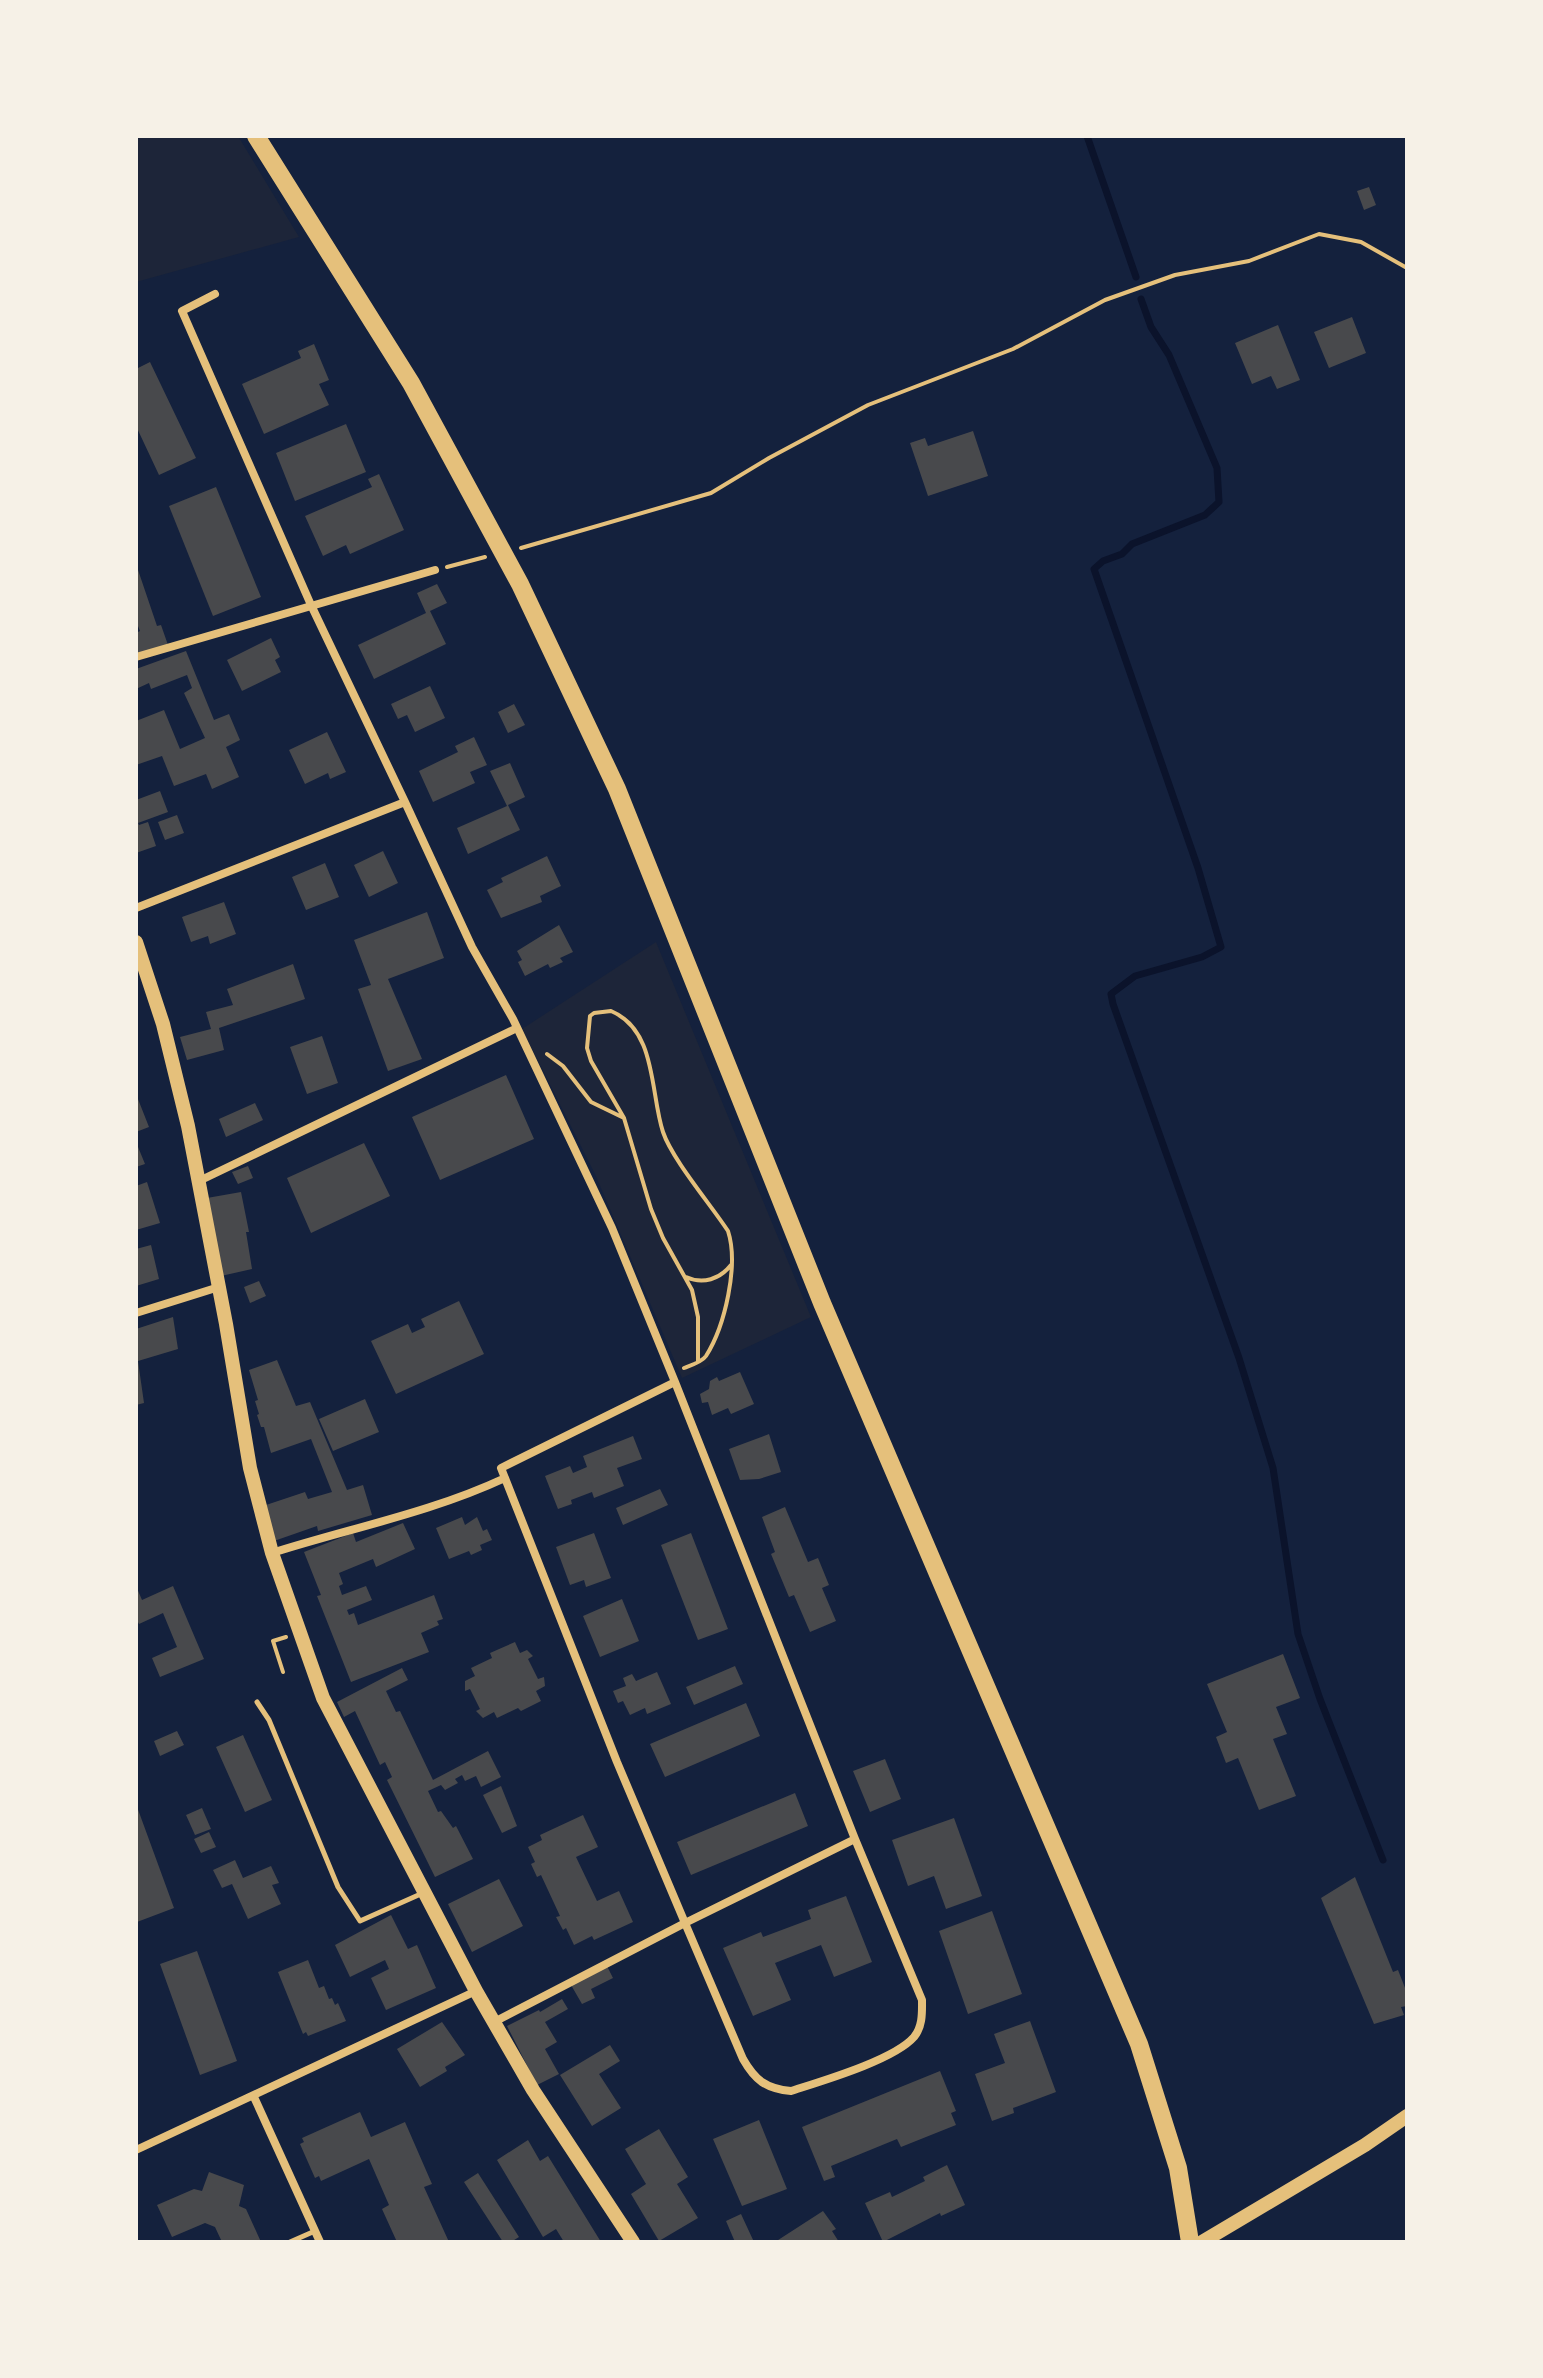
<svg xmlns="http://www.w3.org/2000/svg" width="1543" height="2378" font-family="'Alegreya Sans',sans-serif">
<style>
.green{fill:#1d2539}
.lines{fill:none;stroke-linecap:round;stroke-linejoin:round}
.stream{stroke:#0b132b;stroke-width:7}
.building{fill:#48494c}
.path{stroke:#e5c07b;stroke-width:4}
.service{stroke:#e5c07b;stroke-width:5}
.minor{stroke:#e5c07b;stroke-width:8}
.tertiary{stroke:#e5c07b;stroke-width:14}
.trunk{stroke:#e5c07b;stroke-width:18}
</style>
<rect width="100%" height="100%" fill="#14213d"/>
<!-- green -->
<path class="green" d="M 136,136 L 238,136 L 299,237 L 136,282 Z
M 656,942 L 811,1317 L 682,1378 L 595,1174 L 522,1029 Z"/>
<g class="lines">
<!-- stream -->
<path class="stream" d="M 1087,136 L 1136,277
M 1141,299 L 1151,327 L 1169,355 L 1217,468 L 1219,502 L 1205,515 L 1132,544 L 1122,554 L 1103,561 L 1094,569 L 1198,868 L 1221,947 L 1202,957 L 1135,976 L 1111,994 L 1113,1004 L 1239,1358 L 1273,1468 L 1298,1634 L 1320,1699 L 1383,1860"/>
</g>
<!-- building -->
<path class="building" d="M 1369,187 L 1376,205 L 1364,210 L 1357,191 Z
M 1352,317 L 1366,353 L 1329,368 L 1314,332 Z
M 1278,325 L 1300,380 L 1277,389 L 1271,376 L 1252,384 L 1235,343 Z
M 314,344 L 329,380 L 319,384 L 329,405 L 264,434 L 242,384 L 301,358 L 298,351 Z
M 150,362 L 196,458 L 159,475 L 136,426 L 136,369 Z
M 346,424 L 366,472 L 295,501 L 276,453 Z
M 973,431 L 988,476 L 928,496 L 910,443 L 925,438 L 928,446 Z
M 379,474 L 404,530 L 350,554 L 346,545 L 323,556 L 305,516 L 372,487 L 368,479 Z
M 216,487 L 261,597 L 213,616 L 169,506 Z
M 136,564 L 157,626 L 161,625 L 168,645 L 136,656 L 136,633 L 140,631 L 136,621 Z
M 437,584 L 447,603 L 430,611 L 446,644 L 374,679 L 358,645 L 426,613 L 417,593 Z
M 271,638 L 280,657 L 275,660 L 281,672 L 242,691 L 227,660 Z
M 186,651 L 214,720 L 229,714 L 240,740 L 226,747 L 239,777 L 212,789 L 206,774 L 174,786 L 162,756 L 136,765 L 136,721 L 164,710 L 180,749 L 205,738 L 184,693 L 192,688 L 187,675 L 151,689 L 149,683 L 136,689 L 136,669 Z
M 430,686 L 445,718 L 415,732 L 407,715 L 398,719 L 391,704 Z
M 514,704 L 525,725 L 508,733 L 498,712 Z
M 327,732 L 346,772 L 330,779 L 328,773 L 305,784 L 289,750 Z
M 474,737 L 487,765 L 470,772 L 475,783 L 433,802 L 419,771 L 458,752 L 455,746 Z
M 510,763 L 525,797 L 508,805 L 520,830 L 468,854 L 457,828 L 507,806 L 490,771 Z
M 160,791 L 168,812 L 138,823 L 139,825 L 148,822 L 156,846 L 136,853 L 136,800 Z
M 177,815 L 184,833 L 165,840 L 158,822 Z
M 383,851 L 398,883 L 369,897 L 354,865 Z
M 547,856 L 561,886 L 540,896 L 542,902 L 501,918 L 487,890 L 503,882 L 501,878 Z
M 325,863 L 339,897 L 306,910 L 292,877 Z
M 224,902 L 236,934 L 210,944 L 208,936 L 191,942 L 182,917 Z
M 427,912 L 444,958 L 388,979 L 422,1059 L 388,1071 L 358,989 L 371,985 L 354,940 Z
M 559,925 L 573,952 L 560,958 L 563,962 L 550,968 L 548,964 L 525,976 L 518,962 L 522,960 L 517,951 Z
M 293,964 L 305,999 L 219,1028 L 224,1050 L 187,1060 L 180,1037 L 211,1029 L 206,1012 L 233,1005 L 227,989 Z
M 322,1036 L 338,1083 L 307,1094 L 290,1047 Z
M 506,1075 L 534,1139 L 440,1180 L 412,1117 Z
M 136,1094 L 149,1127 L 136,1132 Z
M 255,1103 L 263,1120 L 226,1137 L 219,1119 Z
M 136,1142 L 145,1164 L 136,1167 Z
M 364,1143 L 390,1196 L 311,1233 L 287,1178 Z
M 248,1166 L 253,1178 L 238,1184 L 232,1172 Z
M 147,1182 L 160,1223 L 136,1230 L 136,1186 Z
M 241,1192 L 249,1232 L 246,1232 L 252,1269 L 221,1276 L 207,1198 Z
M 151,1245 L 159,1279 L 136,1286 L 136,1249 Z
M 259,1281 L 266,1296 L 250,1303 L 244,1287 Z
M 459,1301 L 484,1354 L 396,1394 L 371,1341 L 408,1324 L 412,1333 L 425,1327 L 421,1319 Z
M 173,1317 L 178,1349 L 138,1361 L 144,1403 L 136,1405 L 136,1329 Z
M 277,1360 L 296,1406 L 310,1402 L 347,1490 L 363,1485 L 372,1515 L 318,1531 L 317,1526 L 274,1541 L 263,1506 L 305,1492 L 308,1499 L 332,1492 L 311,1439 L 271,1453 L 264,1427 L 261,1427 L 257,1415 L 259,1414 L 255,1401 L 258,1400 L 249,1370 Z
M 740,1372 L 754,1404 L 731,1414 L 728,1408 L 712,1415 L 708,1402 L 702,1403 L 700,1394 L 709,1389 L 710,1381 L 717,1377 L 719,1381 Z
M 365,1399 L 379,1432 L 333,1451 L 319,1419 Z
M 769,1434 L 781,1472 L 759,1479 L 740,1480 L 729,1449 Z
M 633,1436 L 642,1459 L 617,1468 L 624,1486 L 594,1498 L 592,1492 L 571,1500 L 572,1504 L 558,1509 L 545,1476 L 570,1466 L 573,1473 L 587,1467 L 583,1456 Z
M 660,1489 L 668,1505 L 623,1525 L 616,1508 Z
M 785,1507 L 808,1562 L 818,1558 L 829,1585 L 822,1588 L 836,1621 L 810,1632 L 794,1595 L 789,1597 L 771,1554 L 775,1552 L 762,1517 Z
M 462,1517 L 465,1525 L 477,1517 L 483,1531 L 487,1529 L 492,1540 L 480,1545 L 482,1550 L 471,1555 L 469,1551 L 449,1559 L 436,1528 Z
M 403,1523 L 415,1549 L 376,1567 L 373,1559 L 339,1573 L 343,1584 L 339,1586 L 342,1595 L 366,1586 L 372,1600 L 347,1610 L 349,1615 L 354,1613 L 358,1625 L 434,1595 L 443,1619 L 437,1621 L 439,1625 L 421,1633 L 429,1652 L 351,1682 L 317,1596 L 321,1595 L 304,1552 L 353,1533 L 356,1542 Z
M 594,1533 L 611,1578 L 586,1587 L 584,1580 L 570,1585 L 556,1547 Z
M 691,1533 L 728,1629 L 698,1640 L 661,1545 Z
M 136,1586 L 142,1600 L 173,1586 L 204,1659 L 160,1677 L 152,1658 L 177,1647 L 163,1613 L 139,1624 L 136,1618 Z
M 622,1599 L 639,1641 L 600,1657 L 583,1616 Z
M 515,1642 L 520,1653 L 527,1650 L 533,1656 L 528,1659 L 538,1679 L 544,1677 L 545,1686 L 536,1691 L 541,1701 L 521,1711 L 518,1708 L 497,1718 L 494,1712 L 483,1718 L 476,1711 L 480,1709 L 470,1689 L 465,1691 L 465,1681 L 475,1676 L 471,1668 L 492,1658 L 490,1653 Z
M 1283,1654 L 1300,1698 L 1276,1707 L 1287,1734 L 1273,1739 L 1296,1796 L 1259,1810 L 1238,1758 L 1226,1763 L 1216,1737 L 1227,1732 L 1207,1684 Z
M 735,1666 L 743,1684 L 694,1705 L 686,1687 Z
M 402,1668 L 408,1680 L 386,1691 L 396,1712 L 400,1711 L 433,1780 L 488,1751 L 501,1777 L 481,1787 L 476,1776 L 465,1781 L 462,1775 L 455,1779 L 458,1783 L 445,1790 L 441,1785 L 428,1791 L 438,1812 L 441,1811 L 453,1828 L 456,1826 L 473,1859 L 435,1877 L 387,1780 L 392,1777 L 385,1762 L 380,1765 L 355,1711 L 344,1717 L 337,1702 Z
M 657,1672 L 671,1704 L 647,1714 L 645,1708 L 630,1715 L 623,1701 L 618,1703 L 613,1691 L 626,1686 L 623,1678 L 632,1674 L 636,1681 Z
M 746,1703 L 760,1736 L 665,1777 L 650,1744 Z
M 177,1731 L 184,1745 L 160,1756 L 154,1741 Z
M 243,1735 L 272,1800 L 245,1812 L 216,1747 Z
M 885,1759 L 901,1799 L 870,1812 L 853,1771 Z
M 501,1786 L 517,1826 L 502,1833 L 483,1795 Z
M 795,1793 L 808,1826 L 691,1875 L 677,1842 Z
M 136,1804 L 174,1908 L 137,1922 L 136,1918 Z
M 202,1808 L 211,1829 L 195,1835 L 186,1815 Z
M 583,1815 L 598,1847 L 576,1857 L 597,1901 L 619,1891 L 633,1922 L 594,1940 L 592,1936 L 574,1945 L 566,1928 L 563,1930 L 556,1917 L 560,1916 L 541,1875 L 537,1877 L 531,1864 L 535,1862 L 528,1847 L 542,1840 L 540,1835 Z
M 954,1818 L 982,1896 L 946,1909 L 934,1876 L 908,1886 L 892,1840 Z
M 209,1832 L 216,1847 L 201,1853 L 194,1839 Z
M 235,1860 L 243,1878 L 271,1866 L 279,1883 L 272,1885 L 281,1904 L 248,1919 L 232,1884 L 222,1888 L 213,1870 Z
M 1355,1877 L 1393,1972 L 1398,1970 L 1407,1993 L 1407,2006 L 1401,2007 L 1404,2015 L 1374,2024 L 1321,1898 Z
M 499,1879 L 523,1926 L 472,1952 L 448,1904 Z
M 846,1896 L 872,1962 L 834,1977 L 821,1945 L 775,1963 L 791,2000 L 753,2016 L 723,1948 L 761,1932 L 763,1937 L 811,1919 L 808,1910 Z
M 992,1911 L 1022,1994 L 968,2014 L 939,1931 Z
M 391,1915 L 408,1949 L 417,1945 L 436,1988 L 386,2010 L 371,1978 L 389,1969 L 385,1960 L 350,1977 L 335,1945 Z
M 197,1951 L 237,2061 L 200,2075 L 160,1964 Z
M 308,1960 L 319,1988 L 324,1986 L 329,1999 L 332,1998 L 335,2005 L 338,2003 L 346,2021 L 308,2036 L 306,2032 L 303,2034 L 278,1972 Z
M 607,1966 L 613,1978 L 591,1989 L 595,1998 L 582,2004 L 571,1985 Z
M 562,1999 L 568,2009 L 545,2022 L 557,2042 L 545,2049 L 559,2074 L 537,2085 L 507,2026 L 539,2010 L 540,2012 Z
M 1030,2021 L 1056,2092 L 1013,2108 L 1014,2113 L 992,2121 L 975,2074 L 1005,2063 L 994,2034 Z
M 442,2022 L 465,2055 L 445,2067 L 447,2071 L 420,2087 L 397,2049 Z
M 610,2045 L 620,2061 L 599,2074 L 621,2108 L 592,2126 L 560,2075 Z
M 940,2071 L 956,2111 L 951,2113 L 956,2125 L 901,2147 L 897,2139 L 831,2166 L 835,2177 L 824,2181 L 802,2127 Z
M 360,2112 L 371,2137 L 405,2122 L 432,2184 L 424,2187 L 449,2242 L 397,2242 L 382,2209 L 389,2205 L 369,2159 L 321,2181 L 319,2176 L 315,2178 L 300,2144 L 304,2142 L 302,2138 Z
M 759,2120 L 787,2189 L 742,2206 L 713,2139 Z
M 659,2129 L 688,2177 L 677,2184 L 698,2218 L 659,2241 L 631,2194 L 646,2184 L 625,2149 Z
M 528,2140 L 540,2161 L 548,2156 L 601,2242 L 564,2242 L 556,2229 L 543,2237 L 497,2160 Z
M 947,2165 L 965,2205 L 941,2216 L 940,2213 L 883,2242 L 865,2203 L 890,2192 L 892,2197 L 925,2181 L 923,2177 Z
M 209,2172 L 244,2185 L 239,2206 L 246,2209 L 261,2242 L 222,2242 L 215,2227 L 205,2223 L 172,2237 L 157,2205 L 194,2189 L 202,2191 Z
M 478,2173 L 519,2237 L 511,2242 L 503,2242 L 464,2182 Z
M 823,2211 L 836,2229 L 832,2231 L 839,2242 L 775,2242 Z
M 741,2214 L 754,2242 L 735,2242 L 726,2221 Z"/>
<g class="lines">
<!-- path -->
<path class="path" d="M 521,548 L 711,493 L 769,458 L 868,405 L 1013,349 L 1105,300 L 1175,275 L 1249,261 L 1319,234 L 1361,242 L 1407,268
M 447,567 L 485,557
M 547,1054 L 563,1066 L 591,1102 L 624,1118
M 686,1277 C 703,1285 720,1279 731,1265
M 684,1368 C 692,1365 702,1362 706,1356 C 725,1326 739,1265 728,1231 C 711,1205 672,1159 663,1132 C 650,1093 657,1030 611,1011 L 594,1013 L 590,1016 L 587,1048 L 591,1061 L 624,1118 L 651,1209 L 663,1238 L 692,1290 L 698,1317 L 698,1362
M 283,1672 L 273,1641 L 286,1637"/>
<!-- service -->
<path class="service" d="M 257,1702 L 269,1720 L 338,1887 L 360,1921 L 423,1893
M 290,2242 L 315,2231"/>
<!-- minor -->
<path class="minor" d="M 215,294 L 182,311 L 311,605 L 405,802
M 136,657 L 435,570
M 136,908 L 405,802 L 472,947 L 513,1019 L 612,1228 L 675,1382 L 501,1468 L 617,1762 L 685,1923 L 494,2022
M 199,1181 L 517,1028
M 136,1313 L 219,1287
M 675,1382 L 855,1839 L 922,2000 C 922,2012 923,2026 914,2037 C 894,2060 822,2081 791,2091 C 766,2089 755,2080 743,2059 L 685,1923 L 855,1839
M 272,1553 C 350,1528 430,1513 505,1478
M 254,2097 L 320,2242
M 136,2150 L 476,1991"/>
<!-- tertiary -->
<path class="tertiary" d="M 136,942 L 163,1024 L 188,1126 L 226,1324 L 250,1468 L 272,1553 L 323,1698 L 476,1991 L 533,2090 L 633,2242
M 1202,2242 L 1365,2145 L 1407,2116"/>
<!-- trunk -->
<path class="trunk" d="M 256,136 L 411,383 L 520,584 L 617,789 L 822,1303 L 1139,2044 L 1178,2168 L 1190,2242"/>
</g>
<!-- border -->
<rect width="1543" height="2378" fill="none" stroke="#f6f1e7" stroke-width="276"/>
</svg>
